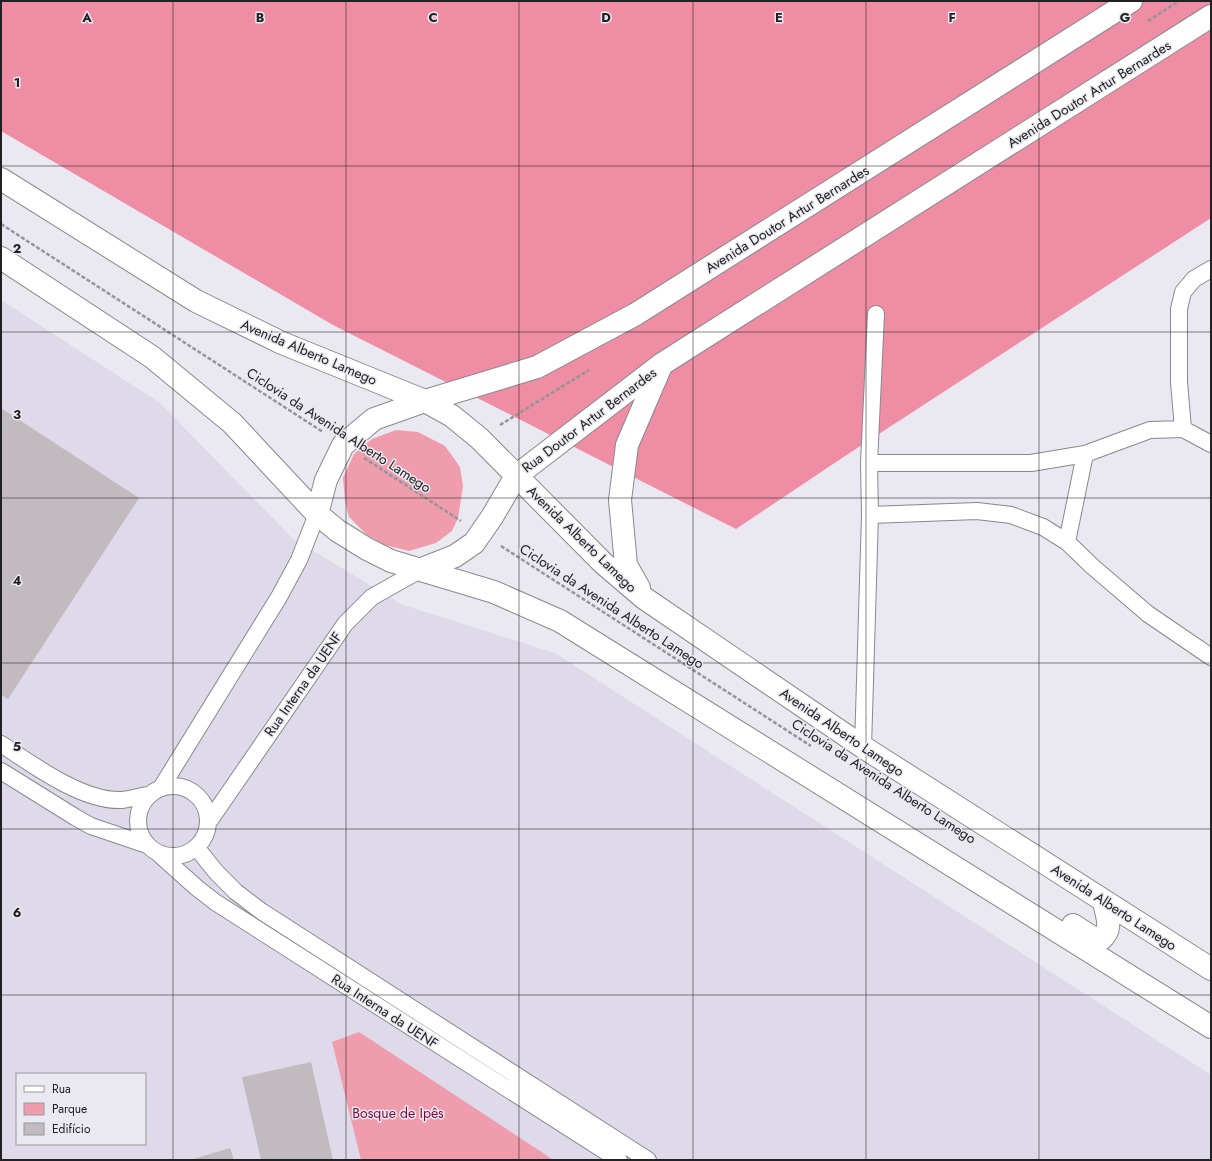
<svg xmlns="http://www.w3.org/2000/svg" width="1212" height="1161" font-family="Jost,sans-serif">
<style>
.built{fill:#dedae9;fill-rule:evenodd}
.green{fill:#ef9cad}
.forest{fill:#ee8da3}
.building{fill:#c1babf}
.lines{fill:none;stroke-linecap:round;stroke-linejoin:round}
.lane-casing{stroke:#89888e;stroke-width:18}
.secondary-casing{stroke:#89888e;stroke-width:24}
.path{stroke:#95949a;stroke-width:2.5;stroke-dasharray:4 2;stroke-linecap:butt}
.lane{stroke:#fff;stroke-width:16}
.secondary{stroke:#fff;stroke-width:22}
.grid{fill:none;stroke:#212123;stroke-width:1;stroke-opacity:0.55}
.labels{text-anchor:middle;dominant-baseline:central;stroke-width:3;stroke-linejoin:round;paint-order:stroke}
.street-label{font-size:14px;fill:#212123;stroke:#eae8f0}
.park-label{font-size:14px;fill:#7e0636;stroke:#eae8f0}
.grid-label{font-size:13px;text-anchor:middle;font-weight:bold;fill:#212123;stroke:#eae8f0;stroke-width:3;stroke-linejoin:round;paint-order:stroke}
</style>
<rect width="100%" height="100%" fill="#eae8f0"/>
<!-- built -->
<path class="built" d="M 1,300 L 160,403 L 292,538 L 403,605 L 555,653 L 1211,1075 L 1211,1160 L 1,1160 ZM 17,1074 L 145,1074 L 145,1144 L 17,1144 Z"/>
<!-- green -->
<path class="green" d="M 396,430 L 418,432 L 445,446 L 460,467 L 463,486 L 458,518 L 452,531 L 436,543 L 409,551 L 385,545 L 367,535 L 349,517 L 345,501 L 343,478 L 354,454 L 372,439 Z
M 359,1032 L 540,1151 L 553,1160 L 361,1160 L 332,1042 Z"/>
<!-- forest -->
<path class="forest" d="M 1,1 L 1211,1 L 1211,218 L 845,456 L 736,529 L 333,325 L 1,131 Z"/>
<!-- building -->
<path class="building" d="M 1,408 L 139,498 L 8,699 L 1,695 Z
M 311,1062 L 333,1160 L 261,1160 L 242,1077 Z
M 230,1148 L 234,1160 L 190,1160 Z"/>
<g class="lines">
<!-- lane casing -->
<g class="lane-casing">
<path id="lane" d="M 1183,429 L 1179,382 L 1179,309 L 1183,292 L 1194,279 L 1211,269
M 869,463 L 1031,463 L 1085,454 L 1150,430 L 1183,429 L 1211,444
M 870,515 L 977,511 L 1011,515 L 1043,527 L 1067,542 L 1093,567 L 1148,614 L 1211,657
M 1067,542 L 1085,454
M 1,744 C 33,765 83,802 122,800 C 131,799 141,796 149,795
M 863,747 L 870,515 L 869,463 L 876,314
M 1,771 L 75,817 L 91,826 L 147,845
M138 821a35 35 0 1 1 70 0a35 35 0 1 1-70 0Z
M 161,788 L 279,597 L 299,560 L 317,514
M 208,823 L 345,624 L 372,597 L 422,569
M 196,847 L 216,872 L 236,892 L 261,911 L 648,1160
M 158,853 L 197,888 L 215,902 L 619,1160"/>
</g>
<!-- secondary casing -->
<g class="secondary-casing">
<path id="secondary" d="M 1,179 L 196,301 L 282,343 L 425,401 L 452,416 L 479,438 L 603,563 L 644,598 L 863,747 L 1211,969
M 1,258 L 152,357 L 232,423 L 317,514 L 338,531 L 367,549 L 391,561 L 494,592 L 560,621 L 1211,1027
M 317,514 L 326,480 L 343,445 L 374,419 L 425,401 L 537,367 L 636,314 L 1131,1
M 422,569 L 455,556 L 474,543 L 492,517 L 516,476 L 662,364 L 1211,16
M 639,588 L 626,565 L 620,500 L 627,445 L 661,366
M 1073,925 L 1093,938 L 1101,939 C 1114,928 1106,916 1104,901"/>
</g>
<!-- path -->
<path class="path" d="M 1148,21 L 1179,1
M 1,224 L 323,432
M 500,425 L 589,370
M 364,458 L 461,521
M 501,546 L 811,746"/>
<!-- lane -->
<use href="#lane" class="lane"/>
<!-- secondary -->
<use href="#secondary" class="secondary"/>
</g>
<!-- grid -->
<path class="grid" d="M 173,1 L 173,1160M 346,1 L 346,1160M 519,1 L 519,1160M 693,1 L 693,1160M 866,1 L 866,1160M 1039,1 L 1039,1160M 1,166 L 1211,166M 1,332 L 1211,332M 1,498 L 1211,498M 1,663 L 1211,663M 1,829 L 1211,829M 1,995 L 1211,995"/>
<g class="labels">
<!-- street labels -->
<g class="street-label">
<text transform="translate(1089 94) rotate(-32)">Avenida Doutor Artur Bernardes</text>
<text transform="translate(787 219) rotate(-32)">Avenida Doutor Artur Bernardes</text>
<text transform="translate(309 352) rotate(23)">Avenida Alberto Lamego</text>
<text transform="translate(589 420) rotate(-37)">Rua Doutor Artur Bernardes</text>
<text transform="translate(339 430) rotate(33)">Ciclovia da Avenida Alberto Lamego</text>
<text transform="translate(582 539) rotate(44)">Avenida Alberto Lamego</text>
<text transform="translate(612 606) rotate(33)">Ciclovia da Avenida Alberto Lamego</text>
<text transform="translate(303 684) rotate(-55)">Rua Interna da UENF</text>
<text transform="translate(842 732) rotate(34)">Avenida Alberto Lamego</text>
<text transform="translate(884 781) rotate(33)">Ciclovia da Avenida Alberto Lamego</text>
<text transform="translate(1114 907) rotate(33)">Avenida Alberto Lamego</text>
<text transform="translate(385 1011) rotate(33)">Rua Interna da UENF</text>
</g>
<!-- park labels -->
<g class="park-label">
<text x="398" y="1113">Bosque de Ipês</text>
</g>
</g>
<g class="grid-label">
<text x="87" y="22">A</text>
<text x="260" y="22">B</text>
<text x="433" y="22">C</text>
<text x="606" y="22">D</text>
<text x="779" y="22">E</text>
<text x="952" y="22">F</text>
<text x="1125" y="22">G</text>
<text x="17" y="87">1</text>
<text x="17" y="253">2</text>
<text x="17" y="419">3</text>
<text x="17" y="585">4</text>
<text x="17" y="751">5</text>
<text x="17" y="917">6</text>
</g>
<!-- border -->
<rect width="1212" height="1161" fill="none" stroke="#212123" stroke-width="4"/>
<!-- legend -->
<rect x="16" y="1073" width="130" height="72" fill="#eae8f0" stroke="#9a989e"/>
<rect x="24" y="1086" width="20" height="6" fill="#ffffff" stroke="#9a989e"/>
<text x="52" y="1093" font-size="12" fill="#212123">Rua</text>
<rect x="24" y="1103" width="20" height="12" fill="#ef9cad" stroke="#9a989e"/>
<text x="52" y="1113" font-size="12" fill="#212123">Parque</text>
<rect x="24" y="1123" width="20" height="12" fill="#c1babf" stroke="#9a989e"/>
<text x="52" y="1133" font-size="12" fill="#212123">Edifício</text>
</svg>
